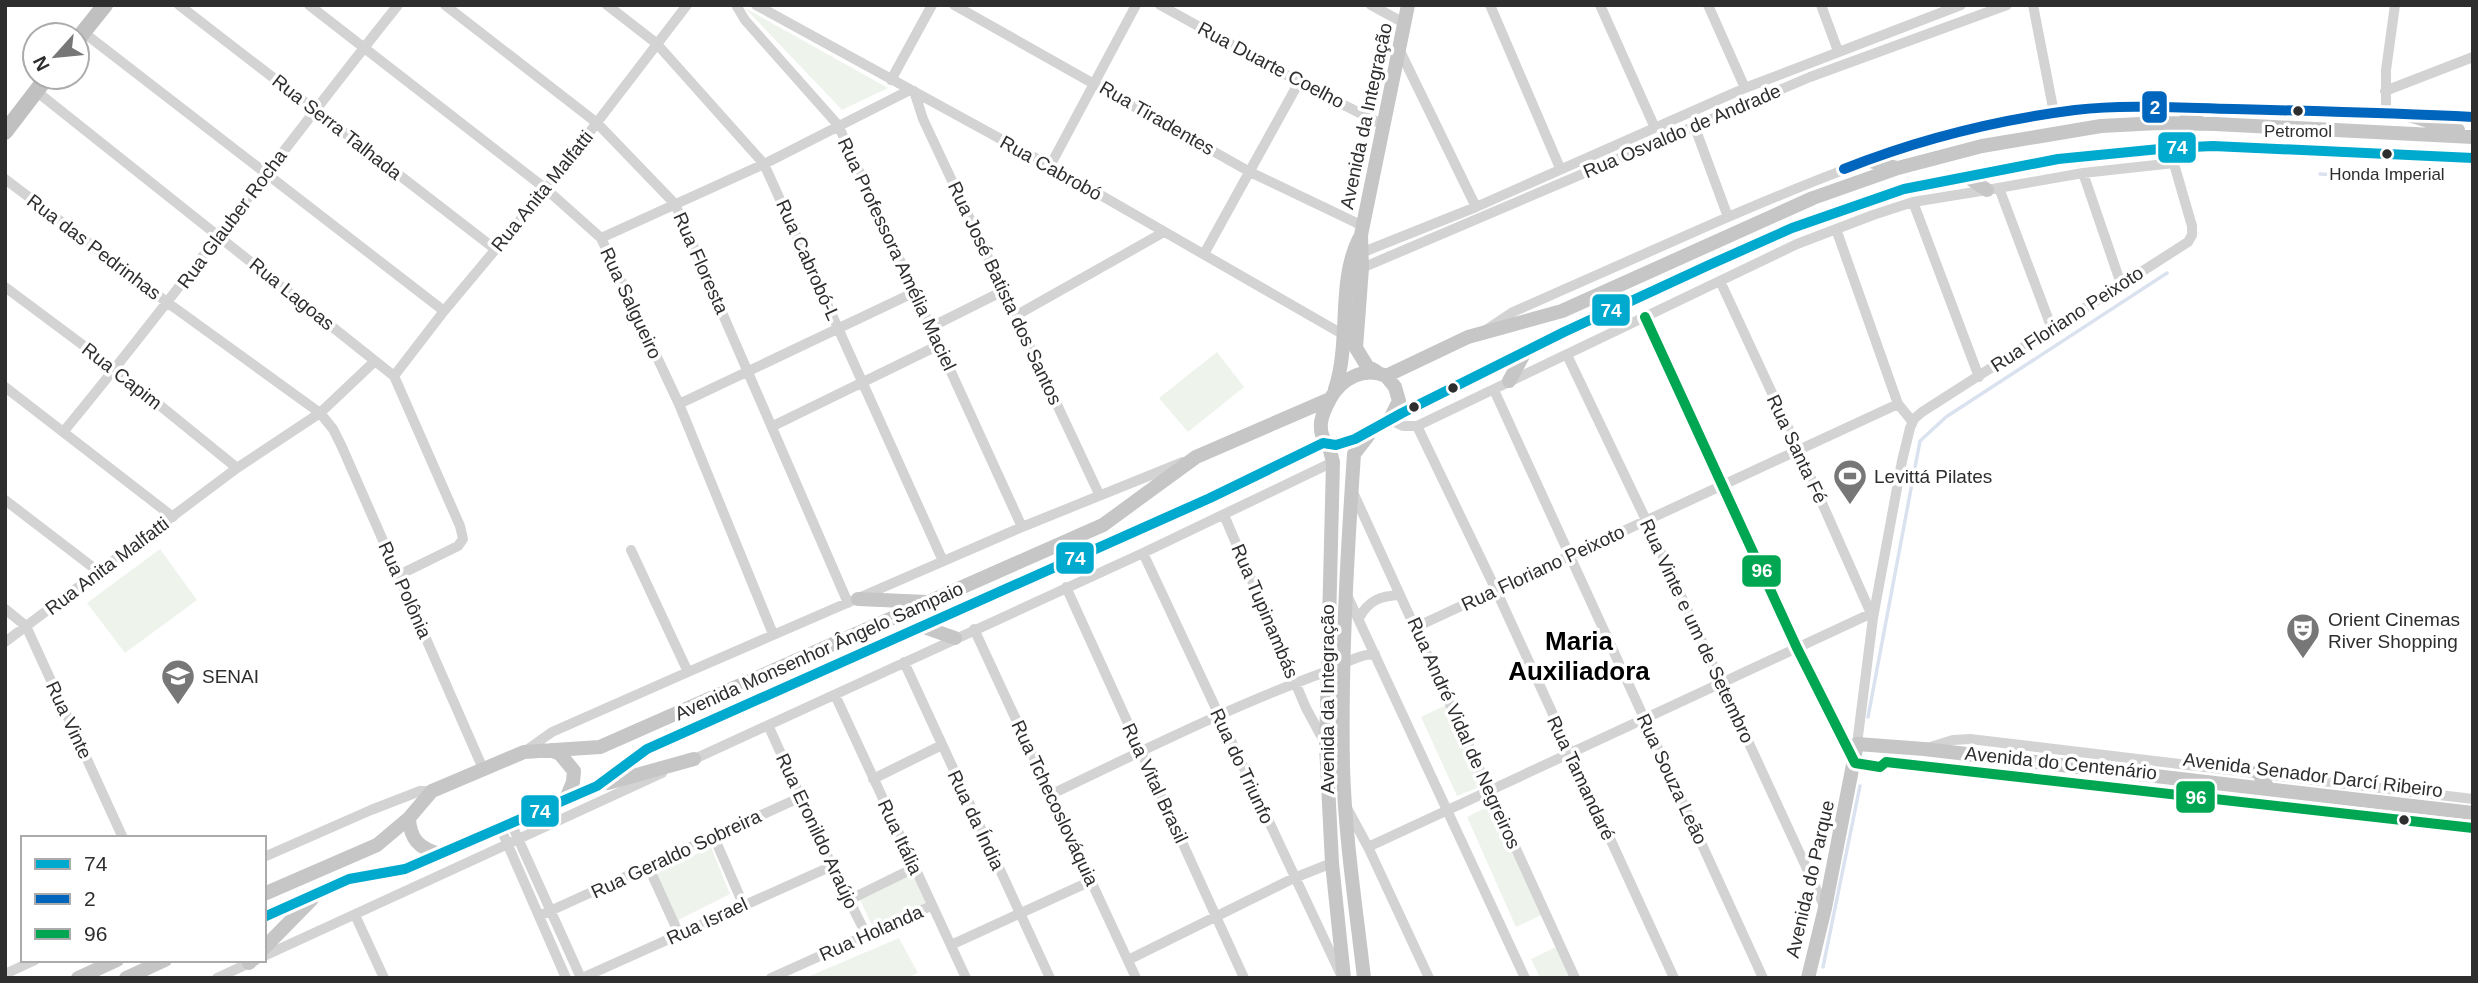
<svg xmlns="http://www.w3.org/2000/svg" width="2478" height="983" font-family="Helvetica,sans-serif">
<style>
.green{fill:#eef4ec}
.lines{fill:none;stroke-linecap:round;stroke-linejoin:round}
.stream{stroke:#dae2f0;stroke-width:3.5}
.minor{stroke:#d3d3d3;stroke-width:10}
.major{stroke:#c6c6c6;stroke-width:14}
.highway{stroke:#c0c0c0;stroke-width:16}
.bus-1-casing{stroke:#fff;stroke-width:16}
.bus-2-casing{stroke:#fff;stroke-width:16}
.bus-3-casing{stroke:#fff;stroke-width:16}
.bus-1{stroke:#00a9ce;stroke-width:10}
.bus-2{stroke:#0065bd;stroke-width:10}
.bus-3{stroke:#00a651;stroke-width:10}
.bus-dot{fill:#2e2e2e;stroke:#fff;stroke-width:2.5}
.labels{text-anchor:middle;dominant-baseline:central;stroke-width:7;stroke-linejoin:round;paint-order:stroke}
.bus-label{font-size:17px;fill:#2e2e2e;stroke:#fff}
.street-label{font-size:19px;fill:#2e2e2e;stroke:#fff}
.poi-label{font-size:19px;fill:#2e2e2e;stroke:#fff;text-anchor:start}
.district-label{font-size:26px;font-weight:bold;fill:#000;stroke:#fff}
.line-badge{stroke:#fff;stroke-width:2.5}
.badge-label{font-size:19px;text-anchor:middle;font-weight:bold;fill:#fff}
</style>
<rect width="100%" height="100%" fill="#fff"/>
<!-- green -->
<path class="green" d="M 745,8 L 888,88 L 842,110 Z
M 1217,352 L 1244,387 L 1188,432 L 1159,398 Z
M 160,549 L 197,600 L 125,653 L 87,603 Z
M 1448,704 L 1487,784 L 1457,796 L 1421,717 Z
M 1493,804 L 1546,913 L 1516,927 L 1467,817 Z
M 711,847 L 730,894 L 678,920 L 655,874 Z
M 912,865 L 928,904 L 873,928 L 856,891 Z
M 899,938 L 918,973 L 907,978 L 805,978 Z
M 1560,945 L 1575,978 L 1540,978 L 1531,959 Z"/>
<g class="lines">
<!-- stream -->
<path class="stream" d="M 2320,174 L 2416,180
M 1868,717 L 1920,441 L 1946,417 L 2167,273
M 1823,967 L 1860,786"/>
<!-- minor -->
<path class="minor" d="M 179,5 L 495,249
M 309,5 L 546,189 L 601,238 L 679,404 L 773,634
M 445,5 L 597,123 L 675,204 L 848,603
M 607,5 L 656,43 L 764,164 L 943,561
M 736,5 L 745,20 L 838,125 L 1022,527
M 756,5 L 1050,166 L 1344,335
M 954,5 L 1250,172 L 1363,226
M 1160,5 L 1299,82 L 1383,125
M 1371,5 L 1404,23
M 1490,5 L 1560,168
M 1600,5 L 1655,128
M 1708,5 L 1745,88
M 1821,5 L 1838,51
M 2033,5 L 2054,113
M 83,32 L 444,311
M 1399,49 L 1476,207
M 891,80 L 932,5
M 36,91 L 394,376 L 460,526 L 463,539 L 458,546 L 399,575
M 914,91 L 923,119 L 1099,494
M 2385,91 L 2473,57
M 2386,112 L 2386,70 L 2395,5
M 1694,125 L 1728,217
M 1050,166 L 1136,5
M 2083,173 L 2121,284
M 5,179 L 168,303 L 320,413 L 333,429 L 342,447 L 484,771
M 1999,188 L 2052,329
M 1913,202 L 1979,377
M 1836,229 L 1898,404 L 1912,421
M 601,238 L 764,164 L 910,90
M 1361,253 L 1476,207 L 1745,88 L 1961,5
M 1204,254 L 1299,82
M 1362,268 L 1810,77 L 2007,5
M 1720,281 L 1798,449 L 1873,618
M 5,287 L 115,369 L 237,468
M 1017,315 L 1164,232
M 1645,317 L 1797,648 L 1854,761
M 931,327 L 1005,290
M 1486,330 L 1513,312 C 1576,284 1640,256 1703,228 C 1822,176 1944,125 2075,110 C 2128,104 2182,108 2234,109 C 2314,111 2393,113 2473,117
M 1567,355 L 1646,520 L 1825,908
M 394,376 L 444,311 L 546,189 L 687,5
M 5,387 L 173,517
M 1494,390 L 1763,978
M 679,404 L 915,292
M 1390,420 L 1403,426 L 1417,426 L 1797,244 L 1873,215 L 1913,202 L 1987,190 L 2083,173 L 2174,163
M 773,426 L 939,345
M 1417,426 L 1496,590 L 1674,978
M 64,431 C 179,292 285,146 398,5
M 1352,490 L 1575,978
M 5,500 L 99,572
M 1224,515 L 1306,708 L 1326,745
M 631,550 L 688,672
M 1143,553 L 1341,975
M 1066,587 L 1244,978
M 1347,595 L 1525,978
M 5,609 L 26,626 L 123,838
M 1359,618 C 1369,600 1380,596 1400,595
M 1416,627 L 1898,404
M 974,629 L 1136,978
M 5,642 L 237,468 L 320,413 L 375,361
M 904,662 L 1050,978
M 835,695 L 966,978
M 768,725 L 832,866 L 867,936
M 1857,744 L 1873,618 L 1902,461 L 1910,428 L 1914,419 L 1922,412 L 2188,242 L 2192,235 L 2192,226 L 2172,157
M 1927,748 L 1953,740 L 1970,739 L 2473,799
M 524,752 L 552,732 L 688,672 L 1022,527 L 1183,462
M 690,761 L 1143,553 L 1333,462
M 873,779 L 942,745
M 1052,794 C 1142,751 1232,706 1325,672 C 1341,666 1358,654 1375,654
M 1348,810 L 1368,847 L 1429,978
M 511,823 L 581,978
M 500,827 L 566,978
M 714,837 L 743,904
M 1368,847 L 1872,613
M 264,857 L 371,810 L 420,791 L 432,791
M 649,868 L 679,934
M 849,900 L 914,868
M 355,915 L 384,978
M 539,916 L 801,797
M 951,945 L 1091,881
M 264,956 L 662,773
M 1128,960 L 1294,878 L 1332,863
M 5,974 L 35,960
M 217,978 L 256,960
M 582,978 L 832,866
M 771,978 L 931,906"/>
<!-- major -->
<path class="major" d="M 2406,114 L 2458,130
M 2182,123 L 2203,108
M 1866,160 L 1897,168
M 1966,176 L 1987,190
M 1376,371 L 1367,366 L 1356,348 L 1362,268 L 1361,235 L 1408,5
M 1386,376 L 1395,387 L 1399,401 L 1390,419
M 1509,381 L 1525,352
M 1335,389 C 1351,342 1337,282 1359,239
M 1326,443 C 1316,428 1322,414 1330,399
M 1328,443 L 1333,462 L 1326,745 L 1332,863 L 1344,978
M 858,599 L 927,602
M 921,626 L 955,638
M 551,750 L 560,754 L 574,771 L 573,782 L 566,799
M 1855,763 L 1880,767 L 1886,762 L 2473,828
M 2258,772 L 2268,788
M 608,783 L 694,759
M 409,818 C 410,839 419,848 439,854
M 264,894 L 377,845 L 409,818 L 432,791 L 524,752 L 600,747 L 1103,525 L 1196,457 L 1330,399 C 1341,379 1364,366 1386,376 L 1468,337 L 1562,311 L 1813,198 L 1898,168 L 1982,146 L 2101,126 L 2159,123 L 2215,124 L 2473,137
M 264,917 L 349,879 L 405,869 L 597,786 L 647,749 L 1210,498 L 1323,443 L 1336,445 L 1355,439 L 1402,413 L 1564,332 L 1709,265 L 1792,228 L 1904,189 L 2058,159 L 2170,148 L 2213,146 L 2473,158
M 264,948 L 312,899
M 249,963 L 252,960
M 78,978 L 117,960
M 126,978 L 165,960
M 1364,978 C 1356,908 1345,837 1343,767 C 1341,663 1347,557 1354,454 L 1368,436
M 1808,978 L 1825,908 L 1857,744 L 1924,749 L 2473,813"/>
<!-- highway -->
<path class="highway" d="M 77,40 L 105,5
M 5,132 L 47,77"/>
<!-- bus-1 casing -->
<g class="bus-1-casing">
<path id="bus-1" d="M 264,917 L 349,879 L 405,869 L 597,786 L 647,749 L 1210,498 L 1323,443 L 1336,445 L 1355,439 L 1402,413 L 1564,332 L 1709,265 L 1792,228 L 1904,189 L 2058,159 L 2170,148 L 2213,146 L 2473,158"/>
</g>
<!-- bus-2 casing -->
<g class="bus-2-casing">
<path id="bus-2" d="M 1844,169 C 1917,140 1997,120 2075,110 C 2127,104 2182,108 2234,109 C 2314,111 2393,113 2473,117"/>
</g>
<!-- bus-3 casing -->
<g class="bus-3-casing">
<path id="bus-3" d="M 1645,317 L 1797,648 L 1855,763 L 1880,767 L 1886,762 L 2473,828"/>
</g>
<!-- bus-1 -->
<use href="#bus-1" class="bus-1"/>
<!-- bus-2 -->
<use href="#bus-2" class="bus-2"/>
<!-- bus-3 -->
<use href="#bus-3" class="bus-3"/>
</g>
<!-- icons -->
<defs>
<g id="stadium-pin" transform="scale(1.75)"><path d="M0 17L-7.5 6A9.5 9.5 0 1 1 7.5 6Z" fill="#777" stroke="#fff"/><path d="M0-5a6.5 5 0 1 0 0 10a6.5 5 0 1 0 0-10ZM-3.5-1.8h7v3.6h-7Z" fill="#fff"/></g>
<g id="theatre-pin" transform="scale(1.75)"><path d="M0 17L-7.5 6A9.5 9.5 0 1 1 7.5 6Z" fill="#777" stroke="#fff"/><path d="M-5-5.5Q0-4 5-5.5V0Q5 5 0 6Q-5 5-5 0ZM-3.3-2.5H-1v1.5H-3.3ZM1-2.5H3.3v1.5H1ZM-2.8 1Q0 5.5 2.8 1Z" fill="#fff"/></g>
<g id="university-pin" transform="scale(1.75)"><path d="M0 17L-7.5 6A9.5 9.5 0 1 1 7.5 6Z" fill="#777" stroke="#fff"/><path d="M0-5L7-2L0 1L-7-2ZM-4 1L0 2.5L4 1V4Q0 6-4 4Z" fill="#fff"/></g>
</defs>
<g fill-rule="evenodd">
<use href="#stadium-pin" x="1850" y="476"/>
<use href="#theatre-pin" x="2303" y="630"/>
<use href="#university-pin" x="178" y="676"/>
</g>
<!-- markers -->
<g class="bus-dot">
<circle cx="2298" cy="111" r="6"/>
<circle cx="2387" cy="154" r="6"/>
<circle cx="1453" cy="388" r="6"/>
<circle cx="1414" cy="407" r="6"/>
<circle cx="2404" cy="820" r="6"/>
</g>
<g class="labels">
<!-- bus labels -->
<g class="bus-label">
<text x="2298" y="131">Petromol</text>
<text x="2387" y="174">Honda Imperial</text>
</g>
<!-- street labels -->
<g class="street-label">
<text transform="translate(1271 65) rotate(28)">Rua Duarte Coelho</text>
<text transform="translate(1366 116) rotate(-78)">Avenida da Integração</text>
<text transform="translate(1157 118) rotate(30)">Rua Tiradentes</text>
<text transform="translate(337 127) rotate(38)">Rua Serra Talhada</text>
<text transform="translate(1682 131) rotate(-23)">Rua Osvaldo de Andrade</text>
<text transform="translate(1051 168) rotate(29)">Rua Cabrobó</text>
<text transform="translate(542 191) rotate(-51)">Rua Anita Malfatti</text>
<text transform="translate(232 219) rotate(-53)">Rua Glauber Rocha</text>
<text transform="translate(94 247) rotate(37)">Rua das Pedrinhas</text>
<text transform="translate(897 254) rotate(65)">Rua Professora Amélia Maciel</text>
<text transform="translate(808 260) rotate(66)">Rua Cabrobó-L</text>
<text transform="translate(701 263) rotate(66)">Rua Floresta</text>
<text transform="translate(1005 293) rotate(65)">Rua José Batista dos Santos</text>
<text transform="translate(292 294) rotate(39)">Rua Lagoas</text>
<text transform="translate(631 303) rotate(65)">Rua Salgueiro</text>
<text transform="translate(2067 319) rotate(-33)">Rua Floriano Peixoto</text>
<text transform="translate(122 376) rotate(38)">Rua Capim</text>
<text transform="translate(1797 449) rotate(65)">Rua Santa Fé</text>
<text transform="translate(107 566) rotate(-37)">Rua Anita Malfatti</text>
<text transform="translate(1543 568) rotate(-25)">Rua Floriano Peixoto</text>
<text transform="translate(405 590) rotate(66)">Rua Polônia</text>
<text transform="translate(1265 611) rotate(67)">Rua Tupinambás</text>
<text transform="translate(1697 631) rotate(65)">Rua Vinte e um de Setembro</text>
<text transform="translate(819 651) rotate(-24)">Avenida Monsenhor Ângelo Sampaio</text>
<text transform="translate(1327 699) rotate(-90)">Avenida da Integração</text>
<text transform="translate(69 720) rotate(65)">Rua Vinte</text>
<text transform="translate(1464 733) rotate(66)">Rua André Vidal de Negreiros</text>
<text transform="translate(2061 763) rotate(6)">Avenida do Centenário</text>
<text transform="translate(1242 766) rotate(65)">Rua do Triunfo</text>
<text transform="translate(2313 775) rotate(7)">Avenida Senador Darcí Ribeiro</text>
<text transform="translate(1581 778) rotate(65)">Rua Tamandaré</text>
<text transform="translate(1672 779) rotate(65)">Rua Souza Leão</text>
<text transform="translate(1155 783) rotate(65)">Rua Vital Brasil</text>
<text transform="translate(1055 803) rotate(65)">Rua Tchecoslováquia</text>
<text transform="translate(976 820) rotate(65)">Rua da Índia</text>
<text transform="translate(817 831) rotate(65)">Rua Eronildo Araújo</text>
<text transform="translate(900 837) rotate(65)">Rua Itália</text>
<text transform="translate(676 854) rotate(-25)">Rua Geraldo Sobreira</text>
<text transform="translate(1810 879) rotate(-77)">Avenida do Parque</text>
<text transform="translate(707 921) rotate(-25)">Rua Israel</text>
<text transform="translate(871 933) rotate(-24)">Rua Holanda</text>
</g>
<!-- poi labels -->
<g class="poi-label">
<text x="1874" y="476">Levittá Pilates</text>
<text x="2328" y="619">Orient Cinemas<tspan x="2328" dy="22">River Shopping</tspan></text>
<text x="202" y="676">SENAI</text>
</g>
<!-- district labels -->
<g class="district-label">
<text x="1579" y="641">Maria<tspan x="1579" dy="30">Auxiliadora</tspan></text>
</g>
</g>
<g class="line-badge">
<rect x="2141" y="90" width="27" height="34" rx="7" fill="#0065bd"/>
<rect x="2157" y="131" width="40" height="33" rx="7" fill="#00a9ce"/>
<rect x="1591" y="293" width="40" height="34" rx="7" fill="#00a9ce"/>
<rect x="1055" y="541" width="40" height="34" rx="7" fill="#00a9ce"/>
<rect x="1741" y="554" width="41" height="34" rx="7" fill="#00a651"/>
<rect x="2175" y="780" width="41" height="34" rx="7" fill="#00a651"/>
<rect x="520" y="794" width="40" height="34" rx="7" fill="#00a9ce"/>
</g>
<g class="badge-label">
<text x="2155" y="114">2</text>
<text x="2177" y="154">74</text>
<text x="1611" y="317">74</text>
<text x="1075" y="565">74</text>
<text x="1762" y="577">96</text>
<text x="2196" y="804">96</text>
<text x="540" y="818">74</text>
</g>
<!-- border -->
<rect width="2478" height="983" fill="none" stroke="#2e2e2e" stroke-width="14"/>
<!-- legend -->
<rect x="21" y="836" width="245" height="126" fill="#ffffff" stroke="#ababab" stroke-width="2"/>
<rect x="35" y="859" width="35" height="10" fill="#00a9ce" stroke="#ababab" stroke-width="2"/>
<text x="84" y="871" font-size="21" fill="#2e2e2e">74</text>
<rect x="35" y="894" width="35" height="10" fill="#0065bd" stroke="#ababab" stroke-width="2"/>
<text x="84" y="906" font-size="21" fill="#2e2e2e">2</text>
<rect x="35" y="929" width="35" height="10" fill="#00a651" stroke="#ababab" stroke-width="2"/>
<text x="84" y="941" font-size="21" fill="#2e2e2e">96</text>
<!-- north arrow -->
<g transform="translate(56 56) rotate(243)"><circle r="33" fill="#ffffff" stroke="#ababab" stroke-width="2"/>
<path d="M0-5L12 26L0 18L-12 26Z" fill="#777777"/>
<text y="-10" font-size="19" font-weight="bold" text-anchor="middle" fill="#2e2e2e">N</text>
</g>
</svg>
